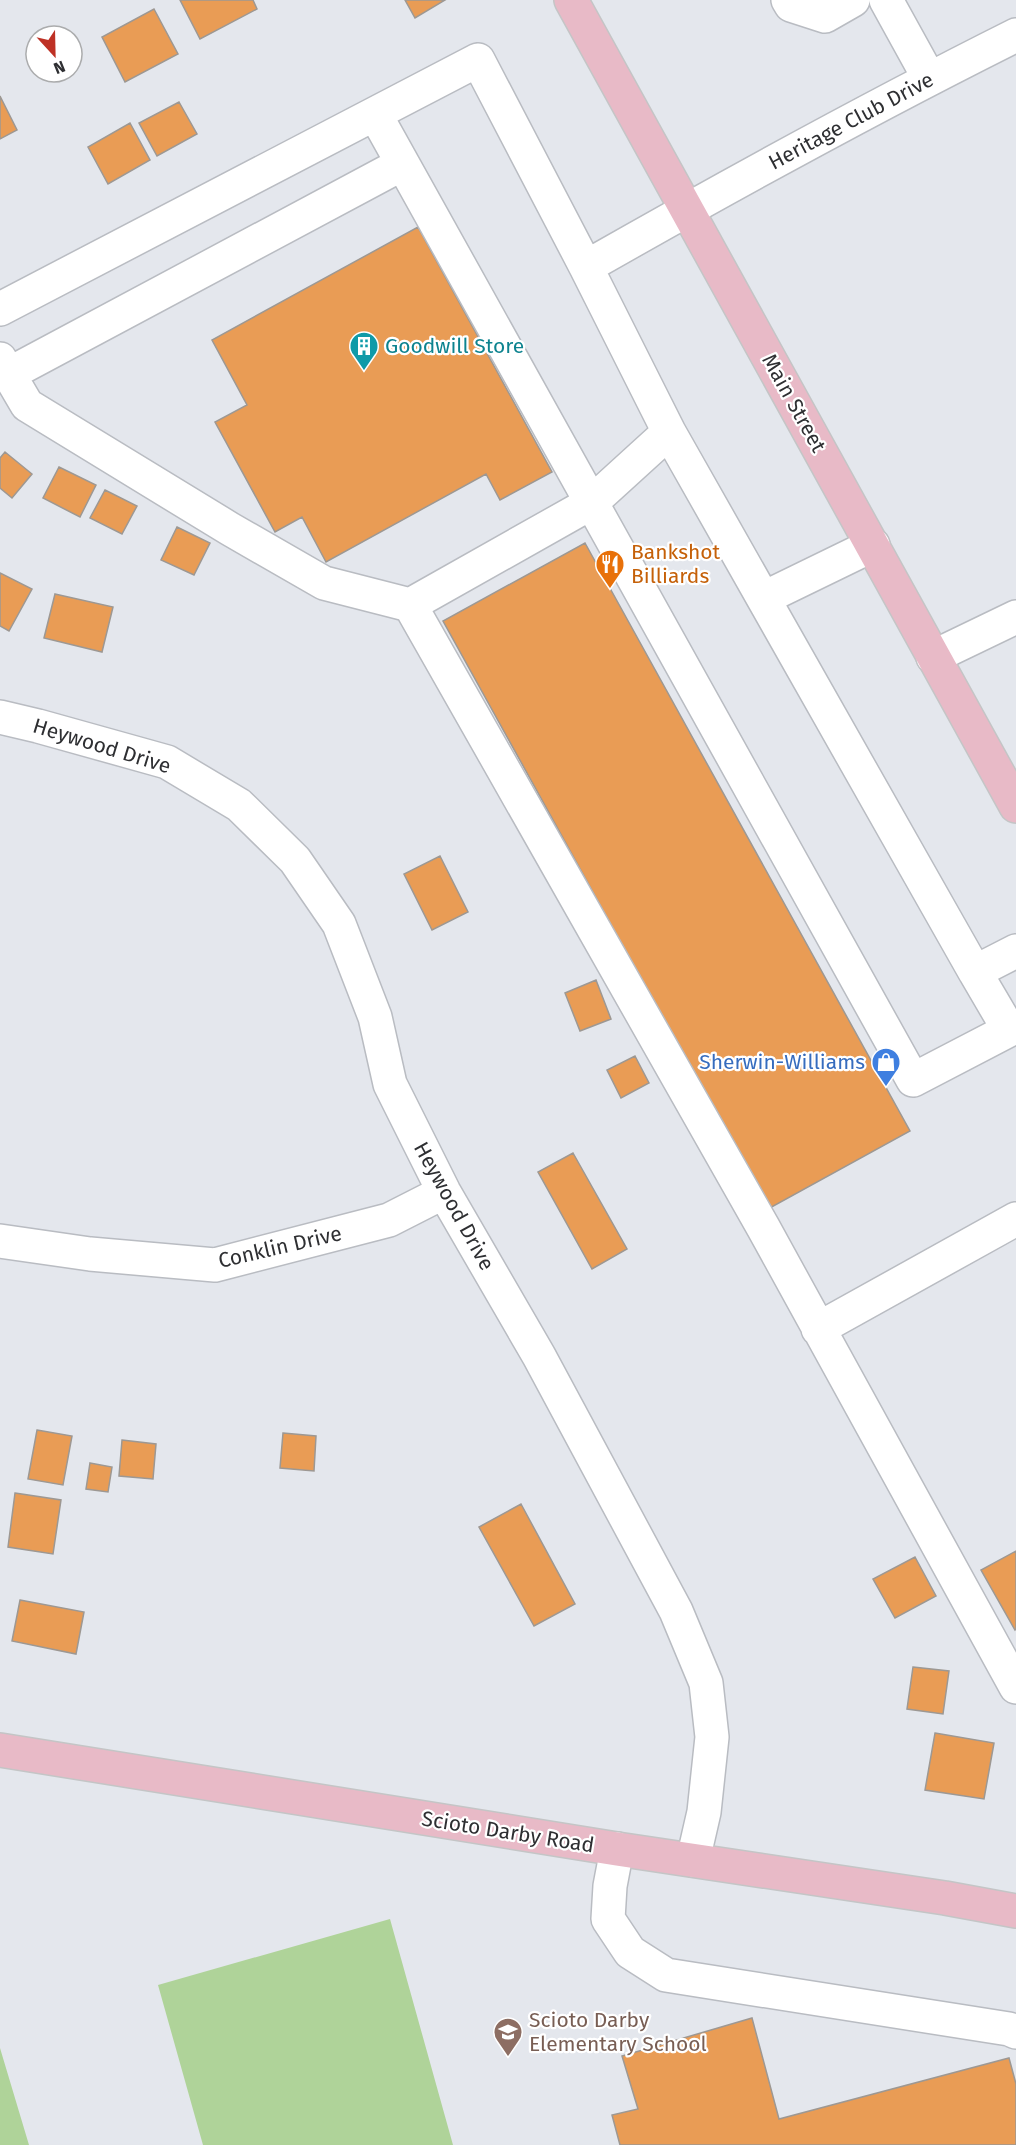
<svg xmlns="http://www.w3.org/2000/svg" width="1016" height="2145" font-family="'Fira Sans',sans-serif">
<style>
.green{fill:#afd399}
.building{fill:#e99c55;stroke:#9d9893;stroke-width:1.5}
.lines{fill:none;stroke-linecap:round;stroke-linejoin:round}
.minor-casing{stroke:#b9bcc2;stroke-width:36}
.major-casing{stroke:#c4c5c6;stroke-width:36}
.minor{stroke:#fff;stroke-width:33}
.major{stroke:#e8bac7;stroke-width:33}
.labels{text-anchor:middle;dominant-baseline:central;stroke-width:4.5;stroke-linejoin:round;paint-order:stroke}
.street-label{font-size:21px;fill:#2e2f32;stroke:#fff}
.culture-label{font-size:21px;fill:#0d838f;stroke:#fff;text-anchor:start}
.food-label{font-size:21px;fill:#c56008;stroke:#fff;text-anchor:start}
.shop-label{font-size:21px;fill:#366cbe;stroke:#fff;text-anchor:end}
.education-label{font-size:21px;fill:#785e54;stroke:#fff;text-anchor:start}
</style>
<rect width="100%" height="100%" fill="#e4e7ed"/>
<!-- green -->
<path class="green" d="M 390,1919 L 453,2145 L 203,2145 L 158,1985 Z
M 0,2048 L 29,2145 L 0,2145 Z"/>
<!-- building -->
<path class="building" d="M 180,0 L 253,0 L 257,9 L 200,39 Z
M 405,0 L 445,0 L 415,18 Z
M 154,9 L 178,54 L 125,82 L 102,37 Z
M 0,96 L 17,130 L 0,139 Z
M 179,102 L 197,134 L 157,156 L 139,123 Z
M 130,123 L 150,160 L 108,184 L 88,147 Z
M 418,227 L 552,472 L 500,500 L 486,474 L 326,562 L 302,517 L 275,532 L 215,422 L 247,405 L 212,340 Z
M 5,452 L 32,474 L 12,498 L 0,488 L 0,458 Z
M 59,467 L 96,485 L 80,517 L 43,498 Z
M 105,490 L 137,506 L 122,534 L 90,518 Z
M 177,527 L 210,543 L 194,575 L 161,560 Z
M 585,543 L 910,1131 L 768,1209 L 443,621 Z
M 0,573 L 32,589 L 9,631 L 0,626 Z
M 55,594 L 113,607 L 102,652 L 44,638 Z
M 440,856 L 468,912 L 432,930 L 404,874 Z
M 596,980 L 611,1019 L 580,1031 L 565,993 Z
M 635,1056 L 649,1083 L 621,1098 L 607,1070 Z
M 573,1153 L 627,1249 L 592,1269 L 538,1172 Z
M 37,1430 L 72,1436 L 63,1485 L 28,1479 Z
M 283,1433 L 316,1436 L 314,1471 L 280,1468 Z
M 122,1440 L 156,1444 L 153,1479 L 119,1476 Z
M 90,1463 L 112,1467 L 108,1492 L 86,1489 Z
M 15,1493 L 61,1500 L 53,1554 L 8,1547 Z
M 521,1504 L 575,1604 L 534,1626 L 479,1527 Z
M 1016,1551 L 1016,1629 L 1015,1630 L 981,1570 Z
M 915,1557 L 936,1596 L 895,1618 L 873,1579 Z
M 20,1600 L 84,1612 L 76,1654 L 12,1641 Z
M 913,1667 L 949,1671 L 943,1714 L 907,1709 Z
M 935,1733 L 994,1743 L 984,1799 L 925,1790 Z
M 752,2018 L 779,2119 L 1009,2058 L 1016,2084 L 1016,2145 L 620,2145 L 612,2115 L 638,2109 L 622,2056 Z"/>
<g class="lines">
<!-- minor casing -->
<g class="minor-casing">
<path id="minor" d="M 788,0 L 791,5 L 825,16 L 853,0
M 886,0 L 929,78
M 1016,35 C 870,108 728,186 586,267 L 669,432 L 975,972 L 1016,951
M 375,114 L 913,1080 L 1009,1030 L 975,972
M 0,309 L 478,60 L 586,267
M 0,359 L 27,405 L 230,529 L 324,583 L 410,605 L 763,1227 L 1016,1687
M 9,374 L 402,164
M 764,598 L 873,545
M 410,605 L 591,503 L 669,432
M 933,657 L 1016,617
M 0,717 L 38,726 L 167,762 L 239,805 L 295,860 L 339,924 L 375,1017 L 390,1084 L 444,1192 L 539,1356 L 676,1611 L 706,1683 L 712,1737 L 704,1812 L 693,1860
M 0,1241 L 90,1254 L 215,1265 L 389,1220 L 444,1192
M 818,1329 L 1016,1219
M 617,1849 L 610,1886 L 608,1919 L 630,1952 L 666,1975 L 1009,2029 L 1016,2032"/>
</g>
<!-- major casing -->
<g class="major-casing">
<path id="major" d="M 571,0 L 1016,806
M 0,1750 L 617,1849 L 945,1898 L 1016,1911"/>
</g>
<!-- minor -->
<use href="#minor" class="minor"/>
<!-- major -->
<use href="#major" class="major"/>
</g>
<!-- icons -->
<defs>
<g id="building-pin" transform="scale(1.5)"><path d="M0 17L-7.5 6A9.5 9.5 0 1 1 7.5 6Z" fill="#0f9aa8" stroke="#fff"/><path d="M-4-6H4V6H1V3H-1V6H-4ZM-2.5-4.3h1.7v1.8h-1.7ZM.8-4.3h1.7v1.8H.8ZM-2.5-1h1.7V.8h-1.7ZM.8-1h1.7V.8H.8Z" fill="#fff"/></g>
<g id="restaurant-pin" transform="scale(1.5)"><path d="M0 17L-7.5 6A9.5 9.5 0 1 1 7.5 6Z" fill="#e8710a" stroke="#fff"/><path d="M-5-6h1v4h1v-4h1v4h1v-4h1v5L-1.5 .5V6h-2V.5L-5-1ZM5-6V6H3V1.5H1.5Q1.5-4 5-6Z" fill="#fff"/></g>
<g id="shop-pin" transform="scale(1.5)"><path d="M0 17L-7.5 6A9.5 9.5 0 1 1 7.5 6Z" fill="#3f7fe0" stroke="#fff"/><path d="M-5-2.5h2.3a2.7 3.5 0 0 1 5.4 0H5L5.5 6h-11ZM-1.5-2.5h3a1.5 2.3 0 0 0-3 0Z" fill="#fff"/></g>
<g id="school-pin" transform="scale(1.5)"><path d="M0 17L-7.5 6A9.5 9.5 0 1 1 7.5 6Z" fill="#8d6e63" stroke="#fff"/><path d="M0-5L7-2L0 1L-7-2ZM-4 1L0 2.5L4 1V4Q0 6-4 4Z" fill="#fff"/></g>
</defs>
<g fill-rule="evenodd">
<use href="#building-pin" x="364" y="346"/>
<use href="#restaurant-pin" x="610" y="564"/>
<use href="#shop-pin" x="886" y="1062"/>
<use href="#school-pin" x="508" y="2032"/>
</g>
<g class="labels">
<!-- street labels -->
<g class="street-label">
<text transform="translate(851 121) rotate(-28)">Heritage Club Drive</text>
<text transform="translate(794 403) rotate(61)">Main Street</text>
<text transform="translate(102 746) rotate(17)">Heywood Drive</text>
<text transform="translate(454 1206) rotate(61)">Heywood Drive</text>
<text transform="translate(280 1247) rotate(-13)">Conklin Drive</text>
<text transform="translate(508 1832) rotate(9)">Scioto Darby Road</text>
</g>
<!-- culture labels -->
<g class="culture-label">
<text x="385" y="346">Goodwill Store</text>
</g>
<!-- food labels -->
<g class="food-label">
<text x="631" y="552">Bankshot<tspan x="631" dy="24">Billiards</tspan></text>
</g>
<!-- shop labels -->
<g class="shop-label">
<text x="865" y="1062">Sherwin-Williams</text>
</g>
<!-- education labels -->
<g class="education-label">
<text x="529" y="2020">Scioto Darby<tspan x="529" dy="24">Elementary School</tspan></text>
</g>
</g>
<!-- north arrow -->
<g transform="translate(54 54) rotate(158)"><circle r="28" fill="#ffffff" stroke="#abacad" stroke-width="1.5"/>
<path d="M0-4.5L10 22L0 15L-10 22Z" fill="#be3125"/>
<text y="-9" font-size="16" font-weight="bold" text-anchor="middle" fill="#2e2f32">N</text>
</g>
</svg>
